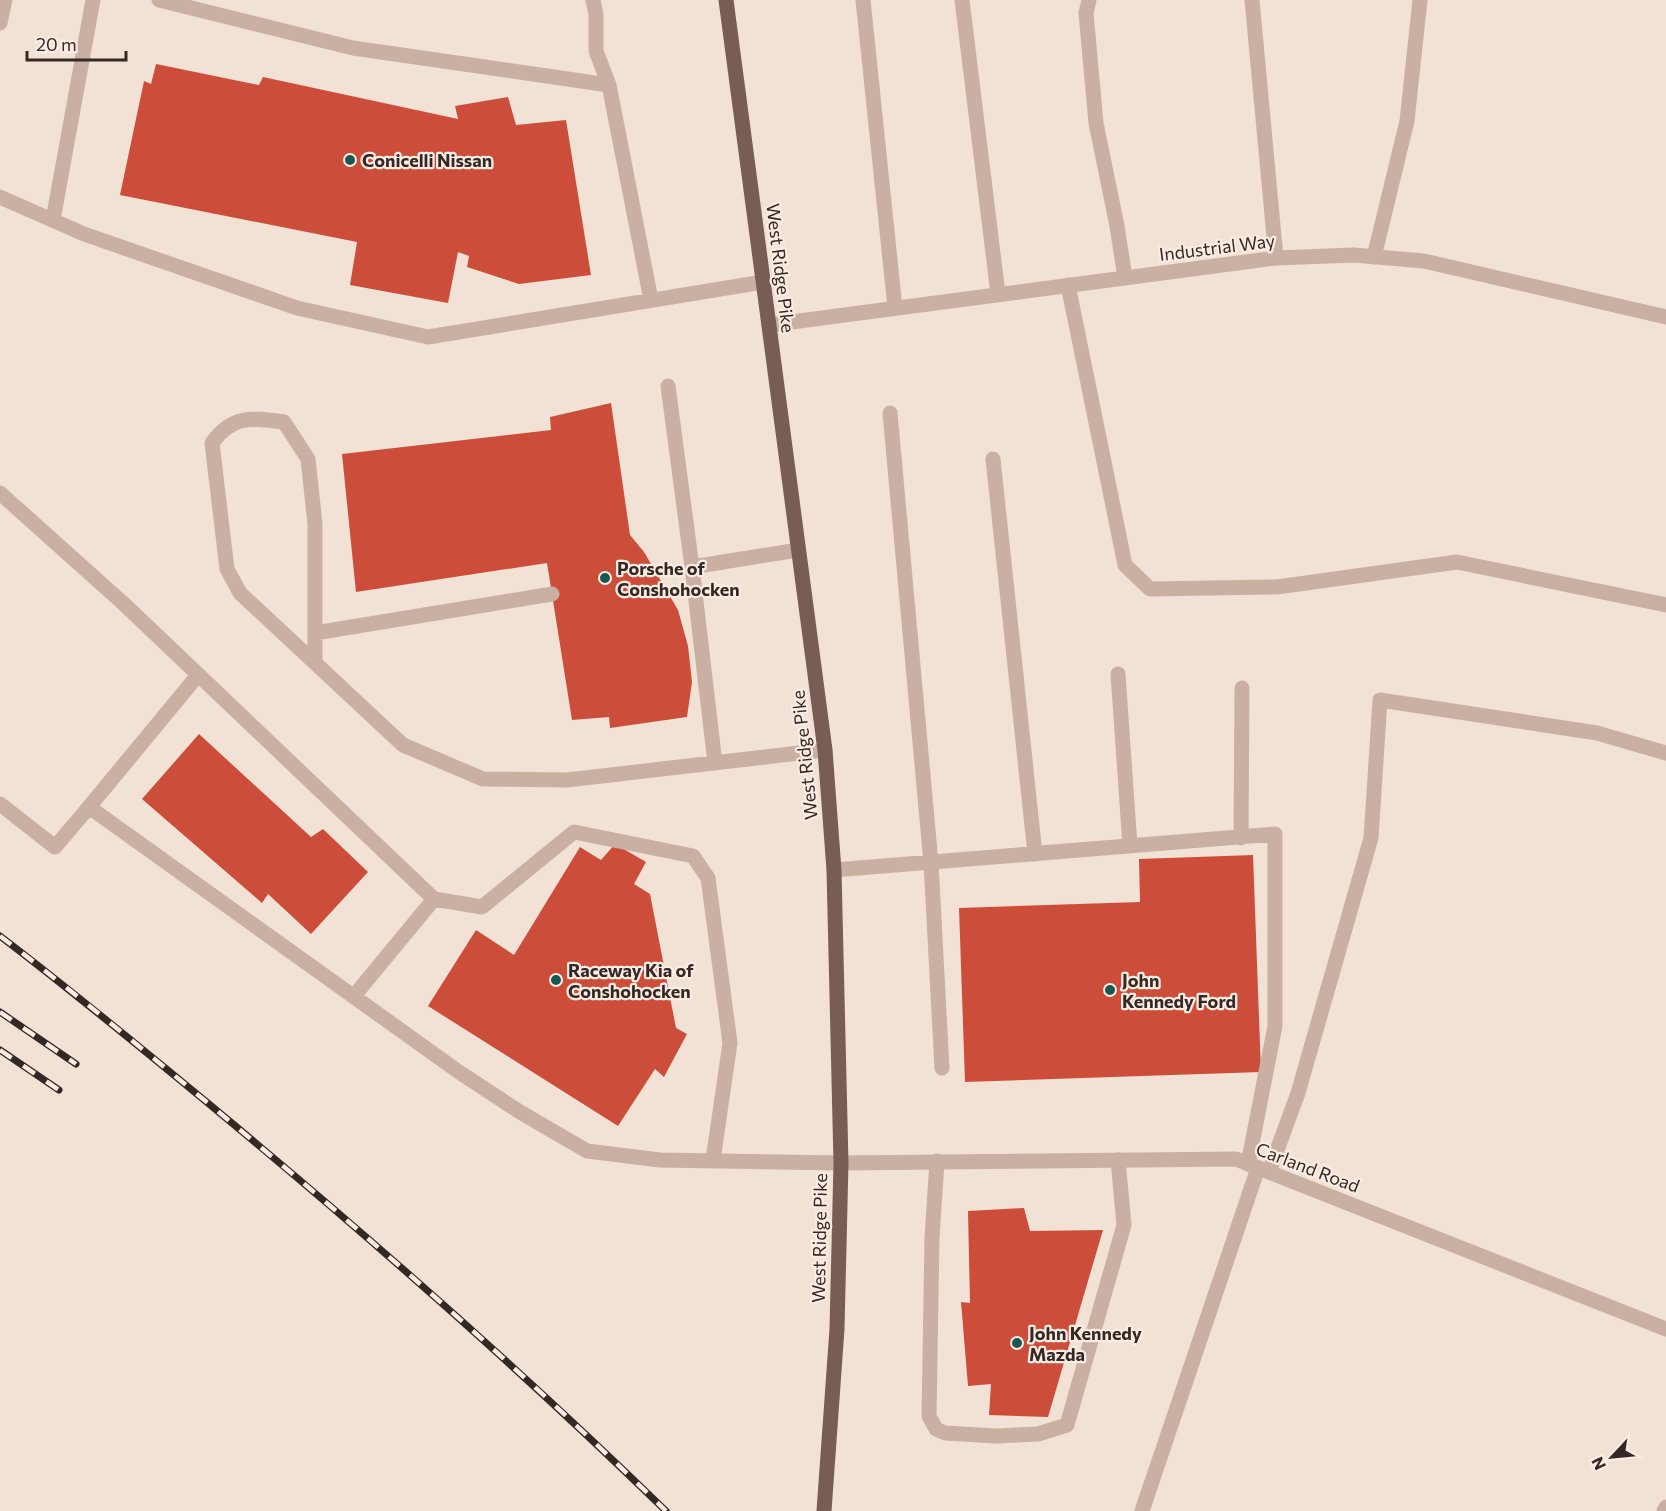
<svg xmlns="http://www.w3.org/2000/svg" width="1666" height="1511" font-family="Commissioner,sans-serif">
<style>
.building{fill:#cc4e3a}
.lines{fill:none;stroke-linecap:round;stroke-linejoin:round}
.lane{stroke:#cab0a2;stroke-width:15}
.street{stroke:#cab0a2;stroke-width:15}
.primary{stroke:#775d55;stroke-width:15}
.rail-casing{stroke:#342825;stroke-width:7}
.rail{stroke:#faece3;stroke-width:4.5;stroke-dasharray:14;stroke-linecap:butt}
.poi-dot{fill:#195754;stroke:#faece3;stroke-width:2}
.labels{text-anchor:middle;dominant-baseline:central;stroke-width:4.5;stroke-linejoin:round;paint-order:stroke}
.poi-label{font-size:18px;font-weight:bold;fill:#342825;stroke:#faece3;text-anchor:start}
.street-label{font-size:18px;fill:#342825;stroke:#faece3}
</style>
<rect width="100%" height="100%" fill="#f2e2d6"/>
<!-- building -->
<path class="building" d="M 156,64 L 259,85 L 263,77 L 458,119 L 455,106 L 508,97 L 516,125 L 566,120 L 591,275 L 519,284 L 467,267 L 469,256 L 458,252 L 448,303 L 350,285 L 357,242 L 120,195 L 144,81 L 151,84 Z
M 611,403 L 630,535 L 644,552 L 678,610 L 688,646 L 692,682 L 687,717 L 610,728 L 609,717 L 572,720 L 547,563 L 356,592 L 342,454 L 551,430 L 550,417 Z
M 199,734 L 311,837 L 323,829 L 368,872 L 311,934 L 268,894 L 262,903 L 142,799 Z
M 615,844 L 646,862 L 634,884 L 650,894 L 676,1028 L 687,1034 L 664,1077 L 655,1069 L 618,1126 L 428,1006 L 476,930 L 514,955 L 580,847 L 601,860 Z
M 1253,855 L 1261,1072 L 965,1082 L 959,908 L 1140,902 L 1139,859 Z
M 1024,1208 L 1030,1231 L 1103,1230 L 1048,1417 L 989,1415 L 991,1384 L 968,1386 L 961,1302 L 970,1303 L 968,1211 Z"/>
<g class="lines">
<!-- lane -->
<path class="lane" d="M 159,0 L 353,48 L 609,85 L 651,300
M 593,0 L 596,14 L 596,51 L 609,85
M 863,0 L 895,308
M 962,0 L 998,294
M 1089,0 L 1086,13 L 1096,123 L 1117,226 L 1125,278
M 1252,0 L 1276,258
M 0,23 L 5,0
M 0,197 L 84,234 L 297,308 L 428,337 L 763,282
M 53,220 L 93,0
M 1374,257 L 1407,121 L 1420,0
M 1068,285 L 1125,565 L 1150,589 L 1277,587 L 1457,562 L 1666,605
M 668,386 L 692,567 L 715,763
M 890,413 L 931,863 L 942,1068
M 993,459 L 1035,854
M 0,493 L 124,604 L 434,899 L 482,907 L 574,832 L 693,856 L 708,878 L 730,1043 L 713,1160
M 692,567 L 798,550
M 315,633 L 552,594
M 315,661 L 315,524 L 308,459 L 284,422 C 253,418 233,414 212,443 L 227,569 L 240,593 L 403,745 L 483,779 L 567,780 L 825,750
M 1118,674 L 1130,846
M 0,804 L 55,847 L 89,807 L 459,1072 L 520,1112 L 587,1151 L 660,1160 L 841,1163
M 89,807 L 198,675
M 1241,838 L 1242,688
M 834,870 L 1275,834 L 1275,1026 L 1248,1164
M 354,996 L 434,899
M 937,1161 L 932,1238 L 929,1416 L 936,1429 L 945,1433 L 996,1436 L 1038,1434 L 1067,1425 L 1124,1225 L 1118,1160
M 1269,1172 L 1298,1093 L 1371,838 L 1380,700 L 1597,733 L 1666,753
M 1142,1511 L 1258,1168
M 1664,1511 L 1666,1507"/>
<!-- street -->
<path class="street" d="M 769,325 L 1276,258 L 1354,255 L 1424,261 L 1666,317
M 841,1163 L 1236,1159 L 1666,1329"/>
<!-- primary -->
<path class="primary" d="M 726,0 L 825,750 L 834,870 L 841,1163 L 837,1329 L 824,1511"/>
<!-- rail casing -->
<g class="rail-casing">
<path id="rail" d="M 0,936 C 71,990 140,1047 209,1104 C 366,1234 520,1369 666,1511
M 0,1012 L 76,1064
M 0,1050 L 59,1090"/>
</g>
<!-- rail -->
<use href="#rail" class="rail"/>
</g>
<!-- markers -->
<g class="poi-dot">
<circle cx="350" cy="160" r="6"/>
<circle cx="605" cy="578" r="6"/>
<circle cx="556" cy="980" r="6"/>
<circle cx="1110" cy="990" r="6"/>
<circle cx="1017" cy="1343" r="6"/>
</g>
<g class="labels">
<!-- poi labels -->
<g class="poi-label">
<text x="362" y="160">Conicelli Nissan</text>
<text x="617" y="568">Porsche of<tspan x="617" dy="21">Conshohocken</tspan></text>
<text x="568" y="970">Raceway Kia of<tspan x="568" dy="21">Conshohocken</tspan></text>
<text x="1122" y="980">John<tspan x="1122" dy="21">Kennedy Ford</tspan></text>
<text x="1029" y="1333">John Kennedy<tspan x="1029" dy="21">Mazda</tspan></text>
</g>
<!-- street labels -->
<g class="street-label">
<text transform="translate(1217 247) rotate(-7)">Industrial Way</text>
<text transform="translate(781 268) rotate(83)">West Ridge Pike</text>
<text transform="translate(804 755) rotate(-96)">West Ridge Pike</text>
<text transform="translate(1308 1167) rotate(21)">Carland Road</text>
<text transform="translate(819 1238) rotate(-89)">West Ridge Pike</text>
</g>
</g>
<!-- north arrow -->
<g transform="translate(1612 1457) rotate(244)" stroke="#faece3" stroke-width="4.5" paint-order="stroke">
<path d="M0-4.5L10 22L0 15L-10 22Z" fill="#342825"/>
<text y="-9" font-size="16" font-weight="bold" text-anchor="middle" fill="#342825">N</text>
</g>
<!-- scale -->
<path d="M27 51v9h99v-9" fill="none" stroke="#342825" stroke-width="3"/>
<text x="36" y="51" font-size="18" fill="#342825" stroke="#faece3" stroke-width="4.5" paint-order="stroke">20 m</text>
</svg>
